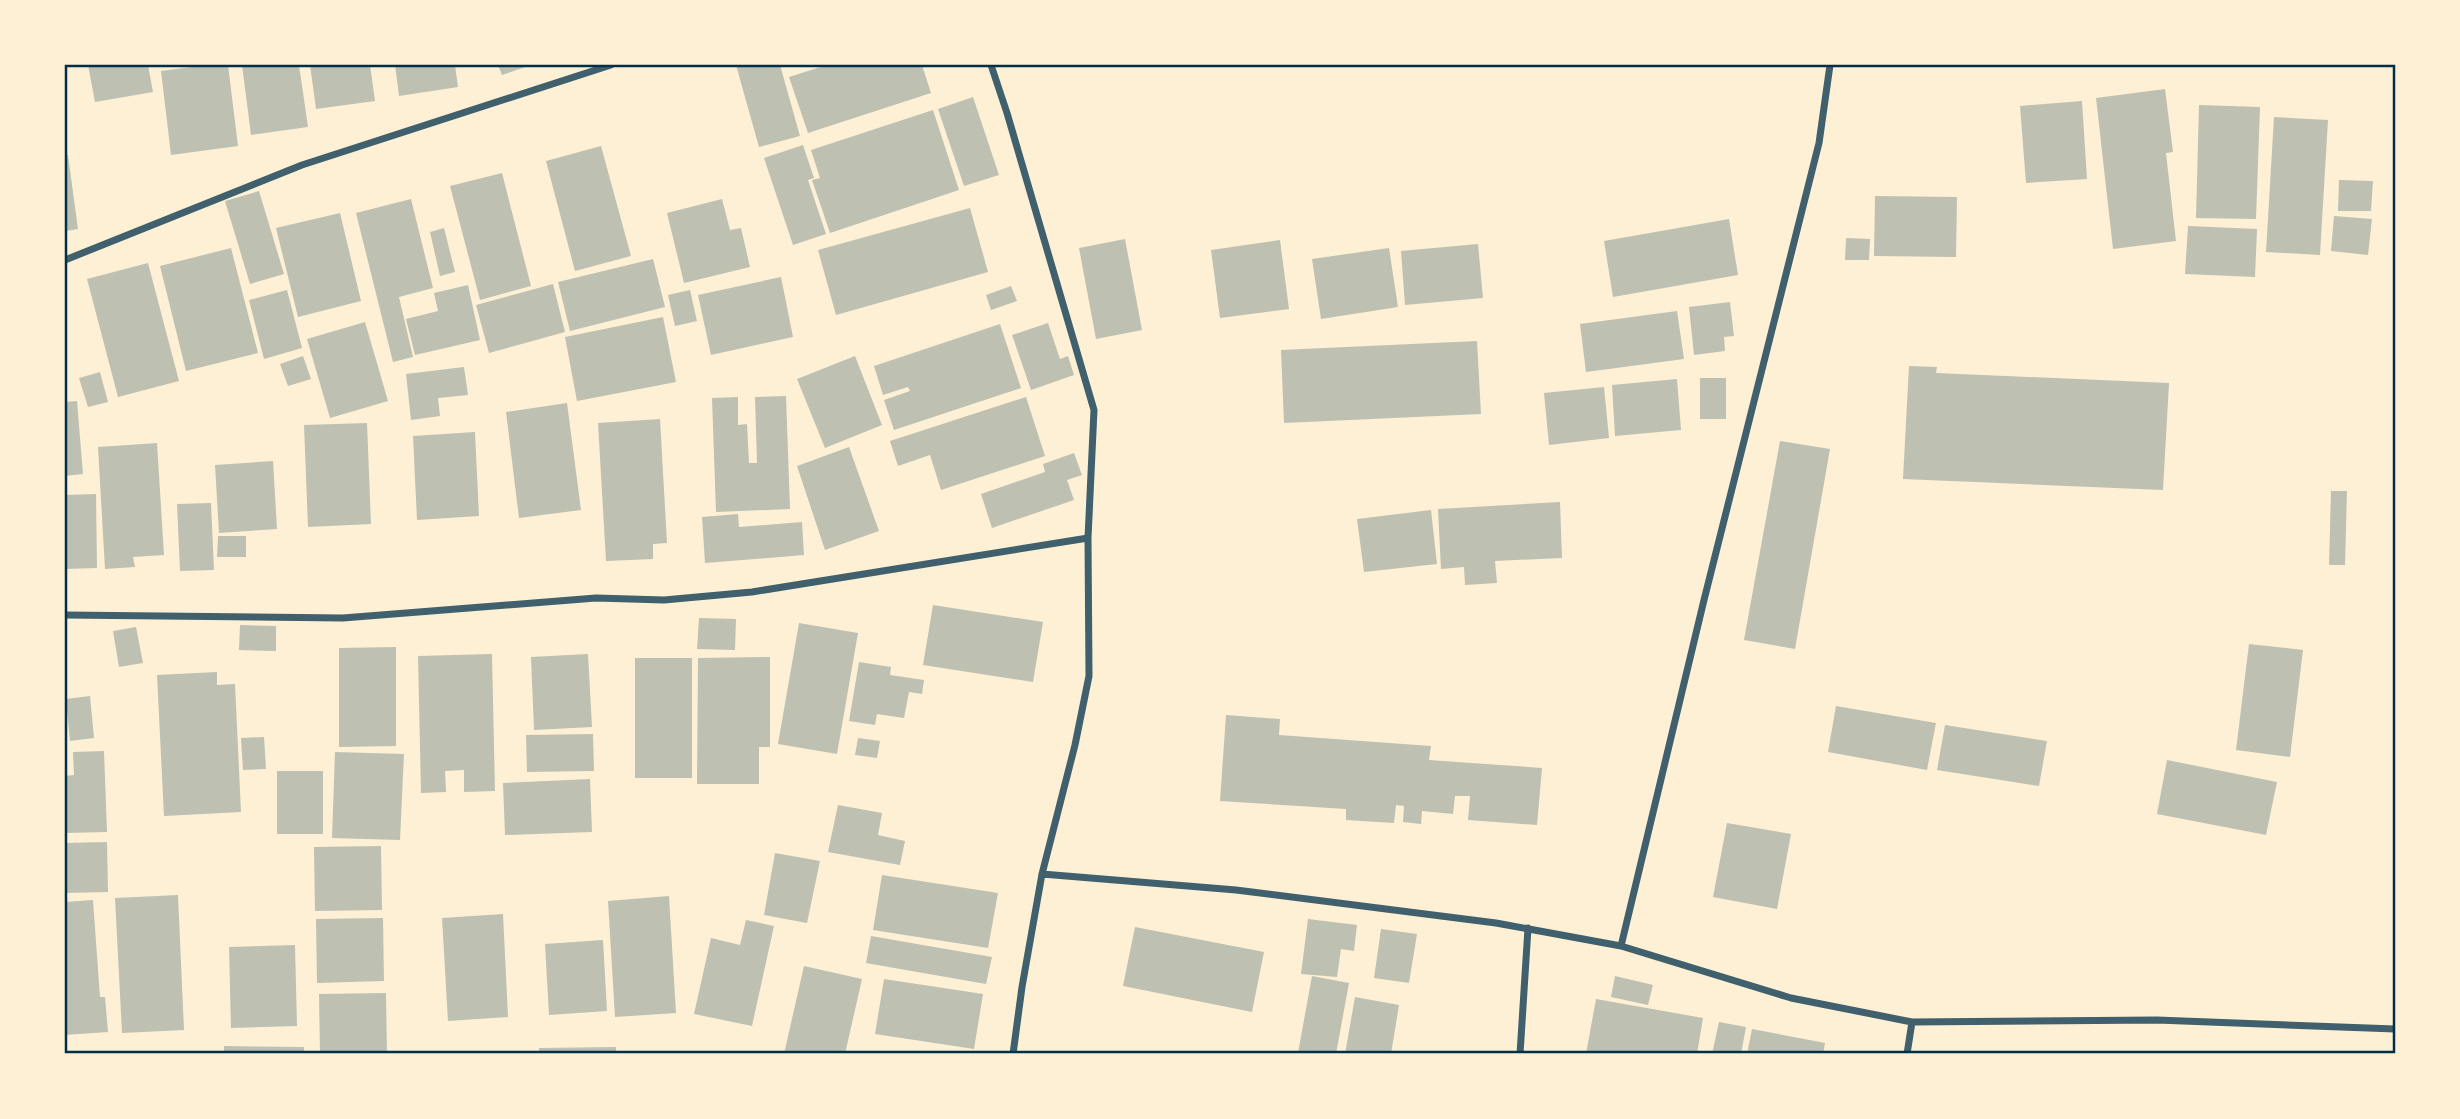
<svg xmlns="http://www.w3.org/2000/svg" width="2460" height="1119" font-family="'Archivo Narrow',sans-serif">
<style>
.building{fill:#bec0b2}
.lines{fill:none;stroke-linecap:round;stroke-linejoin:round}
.minor{stroke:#3f606c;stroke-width:7}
.neatline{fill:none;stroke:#003049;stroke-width:2.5}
</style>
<rect width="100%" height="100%" fill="#fdf0d5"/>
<!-- building -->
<path class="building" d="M 88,65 L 148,65 L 153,92 L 95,102 Z
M 207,65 L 228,65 L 238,146 L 171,155 L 161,71 Z
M 242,65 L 299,65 L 308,127 L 251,135 Z
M 310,65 L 370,65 L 375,101 L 316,109 Z
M 395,65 L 455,65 L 458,87 L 399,96 Z
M 498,65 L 531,65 L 502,75 Z
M 736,65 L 780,65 L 800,136 L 759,147 Z
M 827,65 L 922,65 L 931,93 L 808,133 L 789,77 Z
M 2165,89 L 2173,152 L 2166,153 L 2176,241 L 2113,249 L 2096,98 Z
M 973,97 L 999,175 L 964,186 L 938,109 Z
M 2082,101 L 2087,179 L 2026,183 L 2020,106 Z
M 2199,105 L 2260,107 L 2256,219 L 2196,218 Z
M 933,110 L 959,190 L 830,233 L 812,180 L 820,178 L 811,150 Z
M 2274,117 L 2328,120 L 2320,255 L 2266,252 Z
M 803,145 L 814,178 L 808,180 L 826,234 L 793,245 L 764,158 Z
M 601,146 L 631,256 L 575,271 L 546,161 Z
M 65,155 L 68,155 L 78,229 L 65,231 Z
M 502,173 L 531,286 L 480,300 L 450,186 Z
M 2339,180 L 2373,181 L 2371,211 L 2338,211 Z
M 259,191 L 284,274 L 250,284 L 225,201 Z
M 1875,196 L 1957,197 L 1956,257 L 1874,256 Z
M 411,199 L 433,288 L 399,297 L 413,357 L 393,362 L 356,213 Z
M 722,199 L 730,230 L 741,228 L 750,267 L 684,283 L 667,213 Z
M 970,208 L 988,272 L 836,315 L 818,250 Z
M 340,213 L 361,301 L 298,317 L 276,228 Z
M 2334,216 L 2372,219 L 2368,255 L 2331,251 Z
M 1729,219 L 1738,275 L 1613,297 L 1604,241 Z
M 2188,226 L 2257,229 L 2255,277 L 2185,274 Z
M 444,228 L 455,272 L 440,276 L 430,232 Z
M 1846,238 L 1870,239 L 1869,260 L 1845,260 Z
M 1125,239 L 1142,330 L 1096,339 L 1079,248 Z
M 1280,240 L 1289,309 L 1220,318 L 1211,250 Z
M 1478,244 L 1483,298 L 1405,305 L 1401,251 Z
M 231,248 L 258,353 L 186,371 L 160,266 Z
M 1389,248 L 1398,307 L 1321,319 L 1312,259 Z
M 653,259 L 665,307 L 570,331 L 558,282 Z
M 148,263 L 179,381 L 118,397 L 87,279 Z
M 781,277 L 793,337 L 711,355 L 698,295 Z
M 553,284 L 565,332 L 489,353 L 476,305 Z
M 468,285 L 480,340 L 415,355 L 406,319 L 438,311 L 434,293 Z
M 1011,286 L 1017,301 L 991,310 L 986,295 Z
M 287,290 L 302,348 L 264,359 L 249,300 Z
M 690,290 L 697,321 L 675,326 L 668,295 Z
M 1730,302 L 1734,336 L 1724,337 L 1725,351 L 1694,355 L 1689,307 Z
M 1677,311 L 1684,359 L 1586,372 L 1580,324 Z
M 663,317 L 676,382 L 577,401 L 565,337 Z
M 365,322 L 388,401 L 330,418 L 307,339 Z
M 1048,323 L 1060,359 L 1068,356 L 1074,375 L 1031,390 L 1012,335 Z
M 1000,324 L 1021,388 L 894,430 L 884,400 L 910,391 L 908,387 L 883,395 L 874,366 Z
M 1477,341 L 1481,414 L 1284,423 L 1281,350 Z
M 303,356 L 311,379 L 288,386 L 280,364 Z
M 855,356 L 882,425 L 825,448 L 797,379 Z
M 1909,366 L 1937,367 L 1936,373 L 2169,383 L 2163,490 L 1903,479 Z
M 464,367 L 468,395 L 438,398 L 440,416 L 411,420 L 406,374 Z
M 100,372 L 108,402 L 88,407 L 79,378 Z
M 1700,378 L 1726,378 L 1726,419 L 1700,419 Z
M 1677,379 L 1681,430 L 1615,436 L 1612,385 Z
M 1604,387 L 1609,438 L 1549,445 L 1544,393 Z
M 786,396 L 790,509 L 716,512 L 712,398 L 738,397 L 738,425 L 747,424 L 749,463 L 757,463 L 755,397 Z
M 1026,397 L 1045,456 L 941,490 L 930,455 L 898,466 L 890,441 Z
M 77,401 L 83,474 L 65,476 L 65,402 Z
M 567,403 L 581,510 L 519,518 L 506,412 Z
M 660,419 L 667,543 L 653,544 L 653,559 L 606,561 L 598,423 Z
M 367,423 L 371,524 L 308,527 L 304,425 Z
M 475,432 L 479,516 L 417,520 L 413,436 Z
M 1780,441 L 1830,449 L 1795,649 L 1744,640 Z
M 157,443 L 164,555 L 133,557 L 135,567 L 105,569 L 98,447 Z
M 849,447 L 879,531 L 825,550 L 797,466 Z
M 1074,453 L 1082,475 L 1067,480 L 1074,500 L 992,528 L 981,494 L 1045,472 L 1043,464 Z
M 273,461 L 277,529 L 219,533 L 215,465 Z
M 2331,491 L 2347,491 L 2345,565 L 2329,565 Z
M 96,494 L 97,568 L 65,569 L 65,495 Z
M 1560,502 L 1562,558 L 1495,561 L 1497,583 L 1465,585 L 1464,567 L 1441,569 L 1438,509 Z
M 211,503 L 214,570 L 180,571 L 177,504 Z
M 1431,510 L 1437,564 L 1364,572 L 1357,519 Z
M 738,514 L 739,527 L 802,522 L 804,555 L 705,563 L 702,517 Z
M 218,536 L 246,536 L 246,557 L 217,557 Z
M 933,605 L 1043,622 L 1033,682 L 923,665 Z
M 699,618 L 736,619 L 735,650 L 697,649 Z
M 799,623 L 858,633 L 837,754 L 778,744 Z
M 240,625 L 276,626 L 276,651 L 239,650 Z
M 136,627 L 143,663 L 119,667 L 113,631 Z
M 2249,644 L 2303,650 L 2290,757 L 2236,750 Z
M 396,647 L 396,746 L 339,747 L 339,648 Z
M 492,654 L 495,791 L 464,792 L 464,770 L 445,771 L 446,792 L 421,793 L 418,656 Z
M 588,654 L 592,727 L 534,730 L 531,657 Z
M 770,657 L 770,747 L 759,747 L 759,784 L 697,784 L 698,658 Z
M 635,658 L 692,658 L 692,778 L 635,778 Z
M 859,662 L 891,667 L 890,675 L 924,680 L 922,694 L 909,692 L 904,718 L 877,714 L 875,725 L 849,721 Z
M 217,672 L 217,685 L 235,684 L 241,812 L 164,816 L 157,675 Z
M 90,696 L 94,738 L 70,741 L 66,699 Z
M 1836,706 L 1936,723 L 1927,770 L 1828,752 Z
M 1226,715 L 1280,719 L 1279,735 L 1431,746 L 1429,760 L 1542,768 L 1537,825 L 1468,820 L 1470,796 L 1455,796 L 1453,814 L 1422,811 L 1421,824 L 1403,822 L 1404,806 L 1396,805 L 1394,823 L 1346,820 L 1346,809 L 1220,801 Z
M 1945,725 L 2047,741 L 2039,786 L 1937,770 Z
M 593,734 L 594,771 L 527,772 L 526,735 Z
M 264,737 L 266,769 L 243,770 L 241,738 Z
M 858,738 L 880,741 L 877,758 L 855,755 Z
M 104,751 L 107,832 L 65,833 L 65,776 L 74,775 L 73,752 Z
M 335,752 L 404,754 L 400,840 L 332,838 Z
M 2167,760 L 2277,782 L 2266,835 L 2157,814 Z
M 277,771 L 323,771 L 323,834 L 277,834 Z
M 590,779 L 592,832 L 505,835 L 503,783 Z
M 838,805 L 882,813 L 878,835 L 905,841 L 900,865 L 828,852 Z
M 1727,823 L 1791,834 L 1777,909 L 1713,897 Z
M 107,842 L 108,892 L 65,893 L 65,843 Z
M 381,846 L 382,910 L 315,911 L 314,847 Z
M 775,853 L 820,861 L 807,923 L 764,915 Z
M 882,875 L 998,893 L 988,948 L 873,930 Z
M 178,895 L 184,1030 L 122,1033 L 115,898 Z
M 669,896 L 676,1013 L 615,1017 L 608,901 Z
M 93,900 L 100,997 L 105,997 L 108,1032 L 65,1035 L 65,902 Z
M 503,914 L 508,1017 L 448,1021 L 442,918 Z
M 383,918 L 384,981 L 317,983 L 316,919 Z
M 1308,919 L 1357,925 L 1354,951 L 1341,949 L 1337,977 L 1301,974 Z
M 746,920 L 774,926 L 752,1026 L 694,1014 L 711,938 L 740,945 Z
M 1135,927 L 1264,952 L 1252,1012 L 1123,986 Z
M 1381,929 L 1417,934 L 1409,983 L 1374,978 Z
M 871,936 L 992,957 L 986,984 L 866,963 Z
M 603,940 L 607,1011 L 549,1015 L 545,944 Z
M 295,945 L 297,1026 L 231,1028 L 229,947 Z
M 804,966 L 862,979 L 845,1054 L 784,1054 Z
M 1312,976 L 1349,983 L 1336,1054 L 1298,1053 Z
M 1615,976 L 1653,985 L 1648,1005 L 1611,997 Z
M 884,979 L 983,994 L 974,1049 L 875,1034 Z
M 386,993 L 387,1054 L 320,1054 L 319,994 Z
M 1355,997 L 1399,1005 L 1391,1054 L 1345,1054 Z
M 1596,999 L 1703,1018 L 1697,1054 L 1586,1054 Z
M 1719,1022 L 1746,1027 L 1741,1054 L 1712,1054 Z
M 1752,1029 L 1825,1043 L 1823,1054 L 1747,1054 Z
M 224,1046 L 304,1047 L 304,1054 L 224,1054 Z
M 616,1047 L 616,1054 L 539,1054 L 539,1048 Z"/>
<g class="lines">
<!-- minor -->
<path class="minor" d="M 991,65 L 1007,113 L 1094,410 L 1088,538 L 1089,676 L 1075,745 L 1042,874 L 1022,987 L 1013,1054
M 65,260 L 302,165 L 611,65
M 65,615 L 343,618 L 596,598 L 664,600 L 752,592 L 1088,538
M 1042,874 L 1236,890 L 1496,923 L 1621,946 L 1791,998 L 1912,1022 L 2157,1020 L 2395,1029
M 1621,946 L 1704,600 L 1819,143 L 1830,65
M 1520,1054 L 1528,928
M 1907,1054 L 1912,1022"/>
</g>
<!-- border -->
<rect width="2460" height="1119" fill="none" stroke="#fdf0d5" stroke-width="133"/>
<rect x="66" y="66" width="2328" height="986" class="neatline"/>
</svg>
